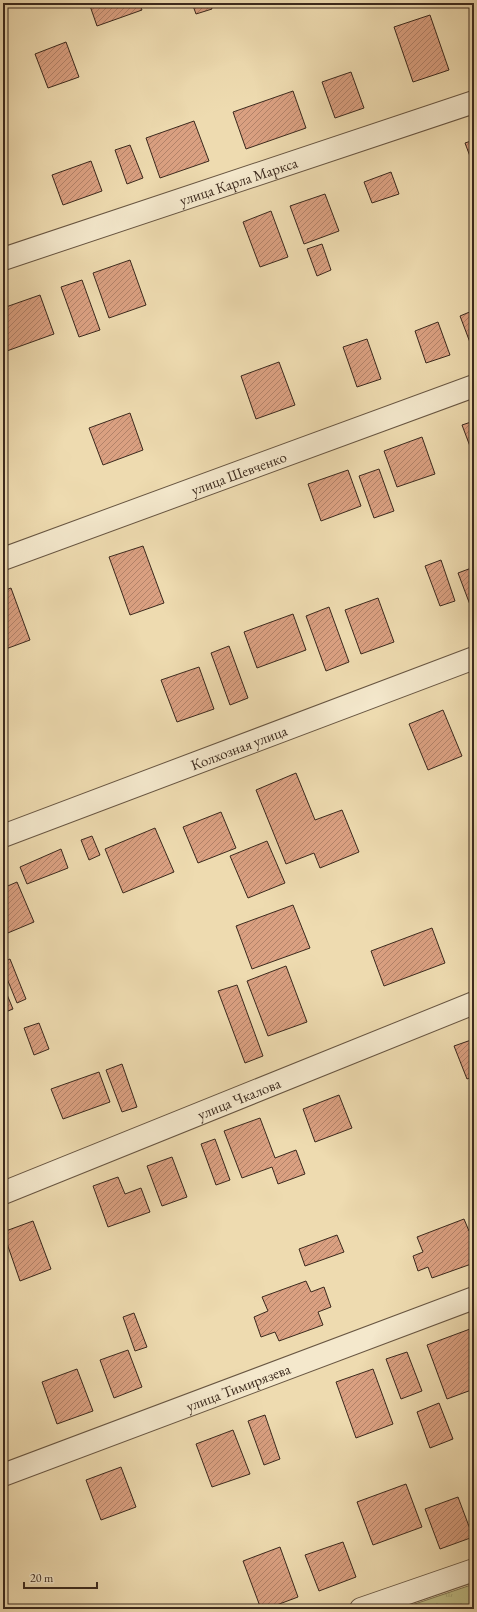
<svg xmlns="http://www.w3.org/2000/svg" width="477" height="1612" font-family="'EB Garamond',serif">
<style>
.grass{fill:url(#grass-tufts);stroke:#7d7452}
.building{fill:url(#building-hatch);stroke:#3b291d}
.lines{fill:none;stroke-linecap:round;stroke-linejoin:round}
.minor-casing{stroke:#685642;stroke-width:24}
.minor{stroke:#f4e8cc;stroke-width:22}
.labels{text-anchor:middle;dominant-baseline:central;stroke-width:4;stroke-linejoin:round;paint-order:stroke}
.street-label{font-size:15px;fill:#3b291d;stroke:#f4e8cc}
</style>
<defs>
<pattern id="grass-tufts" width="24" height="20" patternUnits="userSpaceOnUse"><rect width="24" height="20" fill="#bfbe87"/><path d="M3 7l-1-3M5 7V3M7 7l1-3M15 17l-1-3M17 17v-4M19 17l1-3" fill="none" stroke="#a5a374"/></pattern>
<pattern id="building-hatch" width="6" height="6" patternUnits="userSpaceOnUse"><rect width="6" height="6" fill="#daa081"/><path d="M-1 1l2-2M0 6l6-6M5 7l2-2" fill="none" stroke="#b28269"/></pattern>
</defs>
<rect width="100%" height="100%" fill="#eedbb0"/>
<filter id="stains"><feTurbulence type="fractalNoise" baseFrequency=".005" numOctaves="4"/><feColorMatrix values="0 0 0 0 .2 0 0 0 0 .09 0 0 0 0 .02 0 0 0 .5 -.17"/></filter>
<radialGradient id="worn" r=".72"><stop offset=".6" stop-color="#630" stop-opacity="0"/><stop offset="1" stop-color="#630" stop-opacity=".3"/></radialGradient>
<!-- grass -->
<path class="grass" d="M 474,1584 L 474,1609 L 400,1609 Z"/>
<!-- building -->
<path class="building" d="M 89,3 L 139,3 L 142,10 L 97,26 Z
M 192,3 L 210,3 L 212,9 L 196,14 Z
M 430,15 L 449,70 L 413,82 L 394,27 Z
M 66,42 L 79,77 L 48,88 L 35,54 Z
M 351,72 L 364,108 L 335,118 L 322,82 Z
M 293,91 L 306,128 L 246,149 L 233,112 Z
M 194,121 L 209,161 L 160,178 L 146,138 Z
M 474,140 L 474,167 L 465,143 Z
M 130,145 L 143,178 L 127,184 L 115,150 Z
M 91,161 L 102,191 L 63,205 L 52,175 Z
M 391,172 L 399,194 L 372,203 L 364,182 Z
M 325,194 L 339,231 L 304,244 L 290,206 Z
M 271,211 L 288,257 L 260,267 L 243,222 Z
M 322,244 L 331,270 L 317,276 L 307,249 Z
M 130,260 L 146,305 L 109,318 L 93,273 Z
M 82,280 L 100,330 L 79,337 L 61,287 Z
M 40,295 L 54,334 L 4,352 L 3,308 Z
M 472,311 L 474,316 L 474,353 L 460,316 Z
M 438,322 L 450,355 L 426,363 L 415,331 Z
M 367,339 L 381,379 L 357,387 L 343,347 Z
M 279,362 L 295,405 L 256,419 L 241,376 Z
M 130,413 L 143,450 L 103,465 L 89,428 Z
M 474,421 L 474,457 L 462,425 Z
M 422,437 L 435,474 L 397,487 L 384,451 Z
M 379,469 L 394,511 L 374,518 L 359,476 Z
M 348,470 L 361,506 L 321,521 L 308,484 Z
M 143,546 L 164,603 L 130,615 L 109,557 Z
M 441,560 L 455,601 L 440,606 L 425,566 Z
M 474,567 L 474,609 L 472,610 L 458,573 Z
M 11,588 L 30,640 L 3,650 L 3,591 Z
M 378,598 L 394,642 L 361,654 L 345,610 Z
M 329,607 L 349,662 L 326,671 L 306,616 Z
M 293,614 L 306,650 L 257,668 L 244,632 Z
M 229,646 L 248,698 L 230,705 L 211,653 Z
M 199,667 L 214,709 L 177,722 L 161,680 Z
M 443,710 L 462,756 L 428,770 L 409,724 Z
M 296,773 L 315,820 L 342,810 L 359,852 L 320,868 L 314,853 L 286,864 L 256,790 Z
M 221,812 L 236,848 L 198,863 L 183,827 Z
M 155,828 L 174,872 L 123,893 L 105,849 Z
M 92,836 L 100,855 L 89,860 L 81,840 Z
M 267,841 L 285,883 L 248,898 L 230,856 Z
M 61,849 L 68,868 L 27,884 L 20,867 Z
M 17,882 L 34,922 L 3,935 L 3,888 Z
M 293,905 L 310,948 L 252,969 L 236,926 Z
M 432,928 L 445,963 L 384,986 L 371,951 Z
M 10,959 L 26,999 L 17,1003 L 3,969 L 3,962 Z
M 286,966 L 307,1022 L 268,1036 L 247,981 Z
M 3,985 L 13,1009 L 3,1013 Z
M 237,985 L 263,1056 L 245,1063 L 218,991 Z
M 39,1023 L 49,1049 L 34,1055 L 24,1028 Z
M 474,1039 L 474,1076 L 467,1079 L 454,1046 Z
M 122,1064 L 137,1107 L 122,1112 L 106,1070 Z
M 99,1072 L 110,1102 L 63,1119 L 51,1089 Z
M 339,1095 L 352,1128 L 315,1142 L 303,1109 Z
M 260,1118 L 275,1158 L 296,1150 L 305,1174 L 278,1184 L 272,1167 L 242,1178 L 224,1131 Z
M 215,1139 L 230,1180 L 216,1185 L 201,1144 Z
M 172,1157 L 187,1197 L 162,1206 L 147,1166 Z
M 118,1177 L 125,1194 L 141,1188 L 150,1212 L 108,1227 L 93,1186 Z
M 464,1219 L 469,1231 L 474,1229 L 474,1263 L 432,1278 L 428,1267 L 418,1271 L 413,1256 L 423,1252 L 417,1237 Z
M 33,1221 L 51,1269 L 20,1281 L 3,1232 Z
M 337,1235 L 344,1252 L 305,1266 L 299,1249 Z
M 306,1281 L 311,1292 L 324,1287 L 331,1307 L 318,1312 L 323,1325 L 279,1341 L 275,1332 L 261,1337 L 254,1317 L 268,1311 L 262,1297 Z
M 134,1313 L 147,1347 L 135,1351 L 123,1317 Z
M 470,1329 L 474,1338 L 474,1389 L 447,1399 L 427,1345 Z
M 128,1350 L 142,1387 L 114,1398 L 100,1360 Z
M 407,1352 L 422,1391 L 401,1399 L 386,1359 Z
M 77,1369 L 93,1411 L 57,1424 L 42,1382 Z
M 373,1369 L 393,1424 L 356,1438 L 336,1382 Z
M 439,1403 L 453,1439 L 430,1448 L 417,1412 Z
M 265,1415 L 280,1459 L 264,1465 L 248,1421 Z
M 233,1430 L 250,1474 L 212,1487 L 196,1444 Z
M 121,1467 L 136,1507 L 101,1520 L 86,1480 Z
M 406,1484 L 422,1527 L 373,1545 L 357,1502 Z
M 458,1497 L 473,1537 L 440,1549 L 425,1509 Z
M 343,1542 L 356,1577 L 319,1591 L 305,1555 Z
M 280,1547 L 298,1597 L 266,1609 L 261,1609 L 243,1561 Z"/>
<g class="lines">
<!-- minor casing -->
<g class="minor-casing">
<g id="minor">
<path id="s1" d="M 3,259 L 474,102"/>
<path id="s2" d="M 3,559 L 474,386"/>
<path id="s3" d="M 3,836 L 474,658"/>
<path id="s4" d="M 3,1193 L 474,1003"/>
<path id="s5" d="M 3,1475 L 474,1298"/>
<path d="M 361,1609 L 474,1570"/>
</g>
</g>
<!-- minor -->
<use href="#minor" class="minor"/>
</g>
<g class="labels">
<!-- street labels -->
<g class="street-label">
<text stroke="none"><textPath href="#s1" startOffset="248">улица Карла Маркса</textPath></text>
<text stroke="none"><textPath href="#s2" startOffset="251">улица Шевченко</textPath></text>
<text stroke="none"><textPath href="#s3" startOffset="252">Колхозная улица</textPath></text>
<text stroke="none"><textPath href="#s4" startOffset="254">улица Чкалова</textPath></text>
<text stroke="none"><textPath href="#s5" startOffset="251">улица Тимирязева</textPath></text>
</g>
</g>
<!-- margin -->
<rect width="477" height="1612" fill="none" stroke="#eedbb0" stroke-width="16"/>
<rect x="4" y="4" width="469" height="1604" fill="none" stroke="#3b291d" stroke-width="2"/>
<rect x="8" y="8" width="461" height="1596" fill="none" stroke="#3b291d"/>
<!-- scale -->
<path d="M24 1582v6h73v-6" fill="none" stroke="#3b291d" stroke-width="2"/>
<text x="30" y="1582" font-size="12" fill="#3b291d" stroke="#f4e8cc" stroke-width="3" paint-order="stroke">20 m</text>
<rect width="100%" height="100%" filter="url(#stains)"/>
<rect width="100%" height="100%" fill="url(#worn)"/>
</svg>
